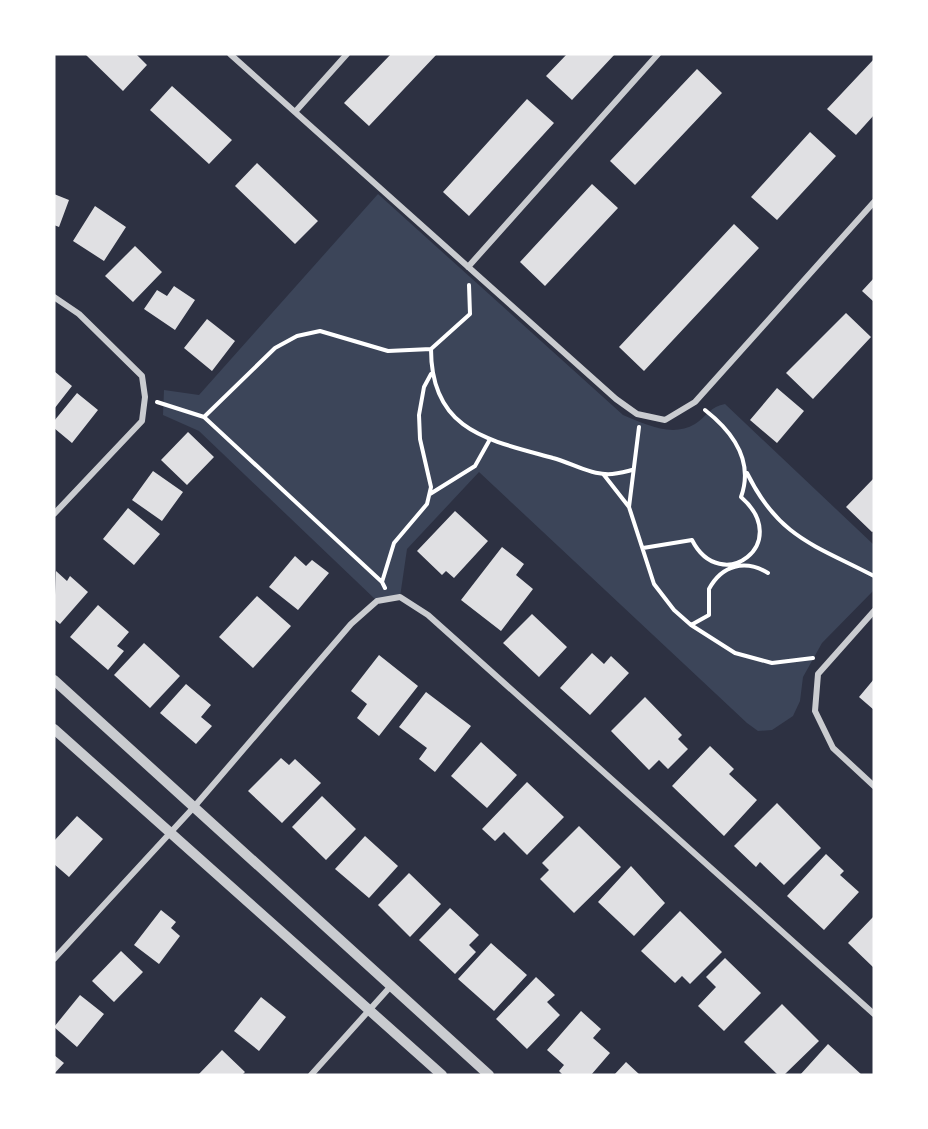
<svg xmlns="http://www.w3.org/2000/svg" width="928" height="1129" font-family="'DM Sans',sans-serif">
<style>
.green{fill:#3c4559}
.building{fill:#e0e0e3}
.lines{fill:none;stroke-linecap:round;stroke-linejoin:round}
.path{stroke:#fff;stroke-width:4}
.minor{stroke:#caccd0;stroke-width:6}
.tertiary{stroke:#caccd0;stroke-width:10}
</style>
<rect width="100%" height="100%" fill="#2d3142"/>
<!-- green -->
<path class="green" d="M 378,194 L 623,415 C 645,424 672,438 695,424 C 706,417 711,406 725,404 L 874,545 L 874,590 L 822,643 L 803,677 L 800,701 L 793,716 L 772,730 L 758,731 L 747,723 L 479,472 L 407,549 L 400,597 L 377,601 L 199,431 L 163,415 L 164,390 L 199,395 Z"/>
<!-- building -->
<path class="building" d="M 85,54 L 136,54 L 147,65 L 123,91 Z
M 391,54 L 437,54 L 369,126 L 344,103 Z
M 567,54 L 615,54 L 572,100 L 546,76 Z
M 874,59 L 874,115 L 856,135 L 827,109 Z
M 697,69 L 722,93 L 635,185 L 610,161 Z
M 172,86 L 232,140 L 209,164 L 150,110 Z
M 527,99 L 554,123 L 469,216 L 443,192 Z
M 810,132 L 836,156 L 777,220 L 751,197 Z
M 257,163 L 318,221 L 295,244 L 235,186 Z
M 592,184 L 618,208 L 545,286 L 520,262 Z
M 54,194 L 69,200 L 59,227 L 54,225 Z
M 95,206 L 126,227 L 104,261 L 73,241 Z
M 734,224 L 759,248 L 644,371 L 619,347 Z
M 135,246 L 162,272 L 133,302 L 105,276 Z
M 874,278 L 874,302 L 862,291 Z
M 174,286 L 195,300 L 175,330 L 144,309 L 157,290 L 167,296 Z
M 846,313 L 871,337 L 813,399 L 786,373 Z
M 207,319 L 235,341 L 212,371 L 184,348 Z
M 54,371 L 72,386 L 54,409 Z
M 777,388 L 804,411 L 777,443 L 750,420 Z
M 77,393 L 98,410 L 72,443 L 54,428 L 54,421 Z
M 188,432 L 214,457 L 187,485 L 161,460 Z
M 153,471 L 183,492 L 162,521 L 132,500 Z
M 874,478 L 874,531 L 872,532 L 846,507 Z
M 128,508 L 160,534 L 134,565 L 103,539 Z
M 455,511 L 488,541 L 454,578 L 446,571 L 442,575 L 417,551 Z
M 502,547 L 524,564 L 516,575 L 533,589 L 501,631 L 461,600 Z
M 295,556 L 306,566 L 312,560 L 329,573 L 298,610 L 269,587 Z
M 56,571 L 67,581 L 70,576 L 88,592 L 60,624 L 54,619 Z
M 257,596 L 291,626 L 253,668 L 219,637 Z
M 98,605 L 129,632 L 117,646 L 124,651 L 108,670 L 70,637 Z
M 532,614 L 567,647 L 539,677 L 503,643 Z
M 144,643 L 180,676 L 150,708 L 114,675 Z
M 592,653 L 604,664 L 611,656 L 629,673 L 590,715 L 560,688 Z
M 379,655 L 418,686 L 379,736 L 357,718 L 367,704 L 351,691 Z
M 874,679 L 874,710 L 859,697 Z
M 186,684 L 211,705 L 201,717 L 212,726 L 196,744 L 160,713 Z
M 426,692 L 471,726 L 435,772 L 419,759 L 427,748 L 399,727 Z
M 645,697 L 682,735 L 678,739 L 688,749 L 668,769 L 659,760 L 649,770 L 611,731 Z
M 481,742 L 517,775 L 487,808 L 451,776 Z
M 710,746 L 734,769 L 729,774 L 757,800 L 724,836 L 672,786 Z
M 281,758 L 289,765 L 295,759 L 321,783 L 282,823 L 248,791 Z
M 527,782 L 564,817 L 527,855 L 504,832 L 495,841 L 482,829 Z
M 322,796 L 356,829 L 326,860 L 292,827 Z
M 777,803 L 821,848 L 784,885 L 760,862 L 756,867 L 734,846 Z
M 77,816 L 103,839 L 69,877 L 54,864 L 54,841 Z
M 579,826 L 621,867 L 574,913 L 540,879 L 549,870 L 542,863 Z
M 365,836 L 398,866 L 369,898 L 335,869 Z
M 826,854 L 844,871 L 840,875 L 859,892 L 824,930 L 787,896 Z
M 631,866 L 665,903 L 634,936 L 598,902 Z
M 409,873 L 441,904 L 410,937 L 378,905 Z
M 450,908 L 479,935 L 469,945 L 476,952 L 455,974 L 419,940 Z
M 161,910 L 176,922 L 171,928 L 180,936 L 159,964 L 134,945 Z
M 680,911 L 722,952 L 690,984 L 682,976 L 675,983 L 641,951 Z
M 874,916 L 874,968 L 848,943 Z
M 491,943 L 527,975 L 494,1011 L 458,979 Z
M 121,951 L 143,972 L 114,1002 L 92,981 Z
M 725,958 L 761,993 L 724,1031 L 698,1006 L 716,987 L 706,977 Z
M 536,977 L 555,995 L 547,1002 L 560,1015 L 527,1049 L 496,1019 Z
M 80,995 L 104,1014 L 77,1047 L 54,1027 Z
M 261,997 L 286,1017 L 259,1051 L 234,1031 Z
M 782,1004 L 819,1041 L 784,1075 L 778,1075 L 744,1042 Z
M 581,1011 L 601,1029 L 593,1038 L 610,1053 L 591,1075 L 563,1075 L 559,1071 L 564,1065 L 547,1050 Z
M 828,1044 L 862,1075 L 800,1075 Z
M 222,1050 L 245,1072 L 242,1075 L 198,1075 Z
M 54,1055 L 64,1063 L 54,1074 Z
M 626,1062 L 640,1075 L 614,1075 Z"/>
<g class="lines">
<!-- path -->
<path class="path" d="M 469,285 L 470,314 L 431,349 C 431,431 488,440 553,458 C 569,462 589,474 605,474 C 614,475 624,472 632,470
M 157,402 L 204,417 L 275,348 L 297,336 L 320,331 L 388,351 L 431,349
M 204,417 L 382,582
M 639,427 L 629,507 L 654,584 L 674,610 L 691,625 L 735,653 L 772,663 L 813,658
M 747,473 C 779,538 815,545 874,576
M 604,475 L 629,507
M 430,494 L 475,466 L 489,441
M 643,548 L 692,540 C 721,597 794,543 741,497 C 754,461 733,432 705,410
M 385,588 L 382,582 L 394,543 L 427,504 L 431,487 L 420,439 L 419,415 L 424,387 L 431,374
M 691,625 L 709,615 L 709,589 C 722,565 745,559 768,573"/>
<!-- minor -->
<path class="minor" d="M 230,54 L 616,399 L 637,414 L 665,420 L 695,402 L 874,202
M 295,112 L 347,54
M 468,267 L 658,54
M 54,297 L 79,314 L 142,376 L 145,397 L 142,421 L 54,514
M 874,611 L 818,674 L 815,711 L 833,748 L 874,786
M 54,959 L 194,807 L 351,624 L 377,601 L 400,597 L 428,615 L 874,1014
M 311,1075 L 390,987"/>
<!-- tertiary -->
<path class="tertiary" d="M 54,680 L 489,1075
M 54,729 L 442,1075"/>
</g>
<!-- border -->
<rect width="928" height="1129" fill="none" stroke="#ffffff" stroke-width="111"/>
</svg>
